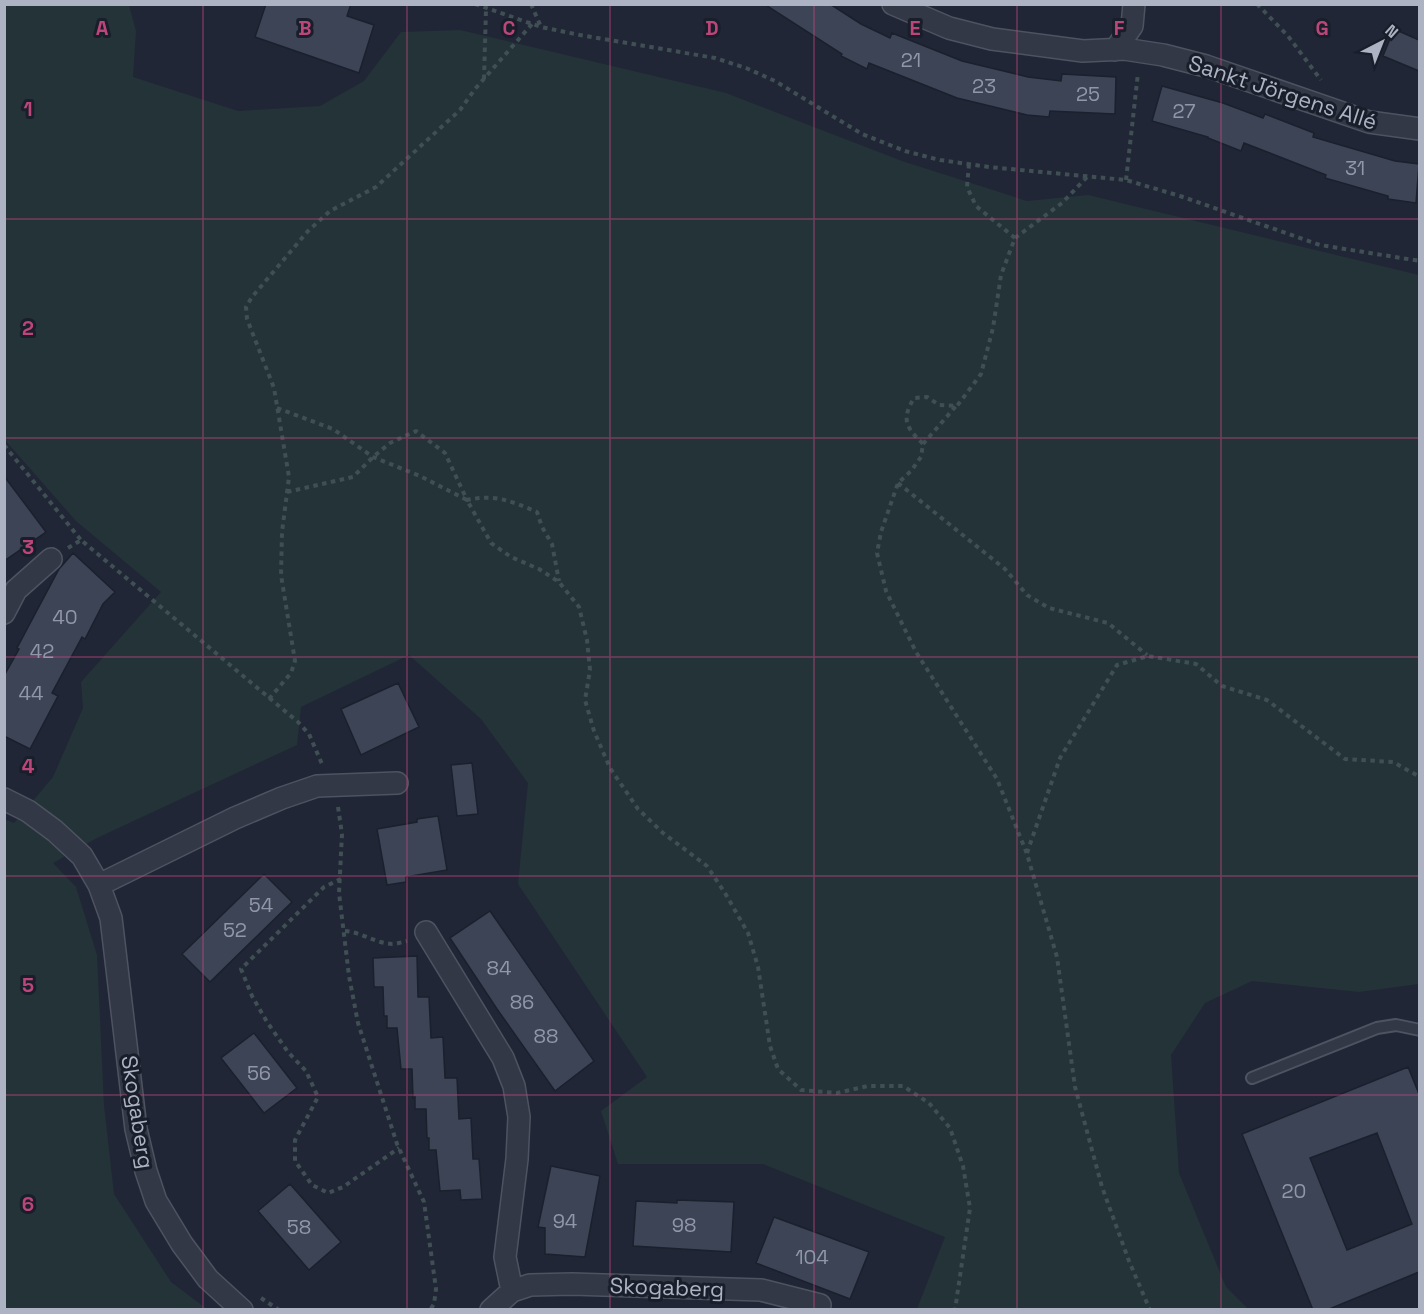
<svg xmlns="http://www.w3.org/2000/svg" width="1424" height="1314" font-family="'Space Grotesk',sans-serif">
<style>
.green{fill:#233338}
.building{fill:#3c4456;stroke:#1b202d;stroke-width:1.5;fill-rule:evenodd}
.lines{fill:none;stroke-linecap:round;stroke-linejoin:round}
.service-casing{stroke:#4e5361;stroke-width:14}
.minor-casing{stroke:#4e5361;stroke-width:24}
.path{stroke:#3f4f54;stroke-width:4;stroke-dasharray:4.5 4.5;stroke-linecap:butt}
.service{stroke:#333846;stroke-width:10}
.minor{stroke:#333846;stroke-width:21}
.grid{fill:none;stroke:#bc467a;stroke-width:1.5;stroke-opacity:0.55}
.labels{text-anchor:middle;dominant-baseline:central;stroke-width:6;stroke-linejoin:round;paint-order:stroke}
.number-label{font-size:20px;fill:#9197a8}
.street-label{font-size:22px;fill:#adb3c3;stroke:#191e2b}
.grid-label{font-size:20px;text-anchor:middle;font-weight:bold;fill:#bc467a;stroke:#191e2b;stroke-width:6;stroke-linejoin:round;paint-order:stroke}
</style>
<rect width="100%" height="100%" fill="#202636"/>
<!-- green -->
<path class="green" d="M 5,5 L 129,5 L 136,31 L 133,77 L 238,111 L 320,106 L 364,81 L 401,32 L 460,30 L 726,93 L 902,161 L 1027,201 L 1088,195 L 1419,275 L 1419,984 L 1359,992 L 1252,981 L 1205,1003 L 1171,1055 L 1179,1173 L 1226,1287 L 1248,1309 L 917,1309 L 945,1237 L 763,1164 L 618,1164 L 601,1111 L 647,1077 L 518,884 L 528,783 L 481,719 L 409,655 L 301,707 L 297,745 L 97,838 L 53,863 L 76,887 L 97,955 L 104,1105 L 114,1194 L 171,1282 L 207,1309 L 5,1309 L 4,819 L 14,823 L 53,777 L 83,708 L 81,682 L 161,592 L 76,521 L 5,440 Z"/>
<!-- building -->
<path class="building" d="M 266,4 L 351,4 L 347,16 L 374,25 L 359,73 L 255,37 Z
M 764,4 L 830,4 L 861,24 L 890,38 L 892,33 L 962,61 L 1028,77 L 1061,81 L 1062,74 L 1116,77 L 1115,114 L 1050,111 L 1049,117 L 1027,115 L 957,98 L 869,63 L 867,69 L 841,56 L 842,54 Z
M 1394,29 L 1419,40 L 1419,71 L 1383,56 Z
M 1162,86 L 1223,103 L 1263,118 L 1265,114 L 1314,133 L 1313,137 L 1395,161 L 1419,164 L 1416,203 L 1388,199 L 1388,196 L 1325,178 L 1326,175 L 1244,143 L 1241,151 L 1208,138 L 1208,137 L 1152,121 Z
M 4,476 L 46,532 L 4,561 Z
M 73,553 L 115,592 L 103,604 L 85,639 L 82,637 L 52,693 L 58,696 L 30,749 L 4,736 L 4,676 L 19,649 L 17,648 L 59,569 Z
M 398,683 L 419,727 L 361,755 L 341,709 Z
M 472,763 L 478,814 L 457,816 L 451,765 Z
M 438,816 L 447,870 L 406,877 L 406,882 L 387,885 L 377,829 L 417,822 L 417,819 Z
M 264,874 L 292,902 L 210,982 L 182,954 Z
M 490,911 L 594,1061 L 555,1091 L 497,1009 L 450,938 Z
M 417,956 L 418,997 L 429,997 L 431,1038 L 443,1037 L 445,1078 L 457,1078 L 459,1119 L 471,1118 L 473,1159 L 479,1159 L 482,1199 L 461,1200 L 460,1190 L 440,1191 L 436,1150 L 429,1150 L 429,1138 L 427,1138 L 426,1109 L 415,1109 L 415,1097 L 413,1098 L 412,1069 L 401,1069 L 397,1028 L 387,1028 L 387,1016 L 384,1016 L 383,987 L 374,987 L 373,958 Z
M 254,1033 L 297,1088 L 264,1113 L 221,1058 Z
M 1408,1067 L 1419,1094 L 1419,1272 L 1327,1310 L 1313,1310 L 1242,1134 ZM 1377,1133 L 1412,1224 L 1347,1250 L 1310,1158 Z
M 551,1166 L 600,1176 L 585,1257 L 545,1254 L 545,1228 L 538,1227 Z
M 290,1184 L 341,1242 L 309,1270 L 258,1211 Z
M 677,1200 L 734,1202 L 731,1252 L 633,1246 L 636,1201 L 677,1203 Z
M 774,1217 L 869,1252 L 850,1299 L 756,1263 Z"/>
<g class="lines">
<!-- service casing -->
<g class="service-casing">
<path id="service" d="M 1252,1078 L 1377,1028 L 1396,1025 L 1420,1030"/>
</g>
<!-- minor casing -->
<g class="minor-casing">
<path id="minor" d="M 893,4 L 949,28 L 992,39 L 1083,51 L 1124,49 L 1163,55 L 1206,66 L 1369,122 L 1420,129
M 1115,50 L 1132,26 L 1134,4
M 4,613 L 16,590 L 51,559
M 4,799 L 28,811 L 55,831 L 82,856 L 99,885 L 111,918 L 136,1129 L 146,1171 L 156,1201 L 182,1244 L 208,1279 L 242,1310
M 99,885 L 235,818 L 282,798 L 317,786 L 397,783
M 426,932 L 503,1058 L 514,1086 L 519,1117 L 517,1159 L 505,1257 L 512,1291 L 530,1285 L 572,1284 L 761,1290 L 820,1305
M 491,1310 L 512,1291"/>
</g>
<!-- path -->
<path class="path" d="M 475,4 L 541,27 L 580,35 L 715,58 L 746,68 L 775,81 L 862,134 L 905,151 L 940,160 L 989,167 L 1126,180 L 1180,196 L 1320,245 L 1420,261
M 531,4 L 541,27
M 1257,4 L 1288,36 L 1321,80
M 484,79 L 486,9
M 969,164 L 967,187 L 976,206 L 1015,238 L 1001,275 L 993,328 L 981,374 L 957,406 L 939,405 L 927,397 L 914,398 C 901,420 906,427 923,444 L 921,457 L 911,471 L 898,483 L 881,532 L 877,553 L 886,591 L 916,652 L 997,779 L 1027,854 L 1057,957 L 1075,1087 L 1102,1187 L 1129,1261 L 1150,1310
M 1126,180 L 1138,73
M 1015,238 L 1062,203 L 1087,177
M 277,408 L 333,429 L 373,457 L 420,476 L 467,500 L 491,543 L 511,557 L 539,569 L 559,582 L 579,607 L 587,640 L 590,670 L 585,700 L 594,731 L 610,768 L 638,809 L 663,833 L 707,866 L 725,893 L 748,933 L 758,967 L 770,1046 L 778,1069 L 801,1090 L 837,1093 L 868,1086 L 903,1086 L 929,1103 L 950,1128 L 963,1166 L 970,1208 L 955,1310
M 923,444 L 956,406
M 4,445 L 81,540
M 898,483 L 1005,569 L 1027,595 L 1049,608 L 1108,623 L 1147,655
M 287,492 L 353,477 L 373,457 L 390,443 L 416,431 L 445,453 L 467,500 C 496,494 511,501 537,512 L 542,527 L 552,544 L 559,581
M 68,548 L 81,540 L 298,722 L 309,734 L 322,764
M 269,699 L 291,673 L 295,661 L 281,575 L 282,532 L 289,477 L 274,388 L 247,319 L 246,307 L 252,297 L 308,231 L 330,211 L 376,187 L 460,110 L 475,89 L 532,24
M 338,807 L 342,834 L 339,893 L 349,976 L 358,1023 L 397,1144 L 424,1202 L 436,1289 L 434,1304 L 430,1310
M 1027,853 L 1060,758 L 1117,665 L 1148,656 L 1196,664 L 1222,686 L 1267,700 L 1345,759 L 1393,762 L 1420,777
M 341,879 L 324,887 L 241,969 L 252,996 L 267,1022 L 288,1052 L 306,1071 L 318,1097 L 295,1140 L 295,1161 L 312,1185 L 328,1193 L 343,1187 L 399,1148
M 345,931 C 361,932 375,943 392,944 C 397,944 402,942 407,941
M 261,1298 L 279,1310"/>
<!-- service -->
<use href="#service" class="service"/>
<!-- minor -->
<use href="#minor" class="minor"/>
</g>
<!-- grid -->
<path class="grid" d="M 203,4 L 203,1310M 407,4 L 407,1310M 610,4 L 610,1310M 814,4 L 814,1310M 1017,4 L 1017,1310M 1221,4 L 1221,1310M 4,219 L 1420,219M 4,438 L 1420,438M 4,657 L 1420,657M 4,876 L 1420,876M 4,1095 L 1420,1095"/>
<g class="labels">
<!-- number labels -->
<g class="number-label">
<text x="911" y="60">21</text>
<text x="984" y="86">23</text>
<text x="1088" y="94">25</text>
<text x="1184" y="111">27</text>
<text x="1355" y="168">31</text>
<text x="65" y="617">40</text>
<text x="42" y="651">42</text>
<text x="31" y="693">44</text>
<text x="261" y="905">54</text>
<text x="235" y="930">52</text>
<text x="499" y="968">84</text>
<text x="522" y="1002">86</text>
<text x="546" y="1036">88</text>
<text x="259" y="1073">56</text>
<text x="1294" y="1191">20</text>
<text x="565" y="1221">94</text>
<text x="684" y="1225">98</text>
<text x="299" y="1227">58</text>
<text x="812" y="1257">104</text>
</g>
<!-- street labels -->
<g class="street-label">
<text transform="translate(1283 92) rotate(18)">Sankt Jörgens Allé</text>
<text transform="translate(138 1112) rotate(81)">Skogaberg</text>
<text transform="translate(667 1287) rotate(2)">Skogaberg</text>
</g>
</g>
<g class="grid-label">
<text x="102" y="35">A</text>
<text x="305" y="35">B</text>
<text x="509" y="35">C</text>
<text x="712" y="35">D</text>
<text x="915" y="35">E</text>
<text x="1119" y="35">F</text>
<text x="1322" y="35">G</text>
<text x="28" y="116">1</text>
<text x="28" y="335">2</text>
<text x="28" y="554">3</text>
<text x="28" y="773">4</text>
<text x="28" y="992">5</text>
<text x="28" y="1211">6</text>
</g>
<!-- border -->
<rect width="1424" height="1314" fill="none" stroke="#adb3c3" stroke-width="12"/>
<!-- north arrow -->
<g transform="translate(1382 42) rotate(42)" stroke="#191e2b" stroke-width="4.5" paint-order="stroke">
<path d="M0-4.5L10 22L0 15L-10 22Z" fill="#adb3c3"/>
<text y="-9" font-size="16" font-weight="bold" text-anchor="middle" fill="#adb3c3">N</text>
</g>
</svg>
